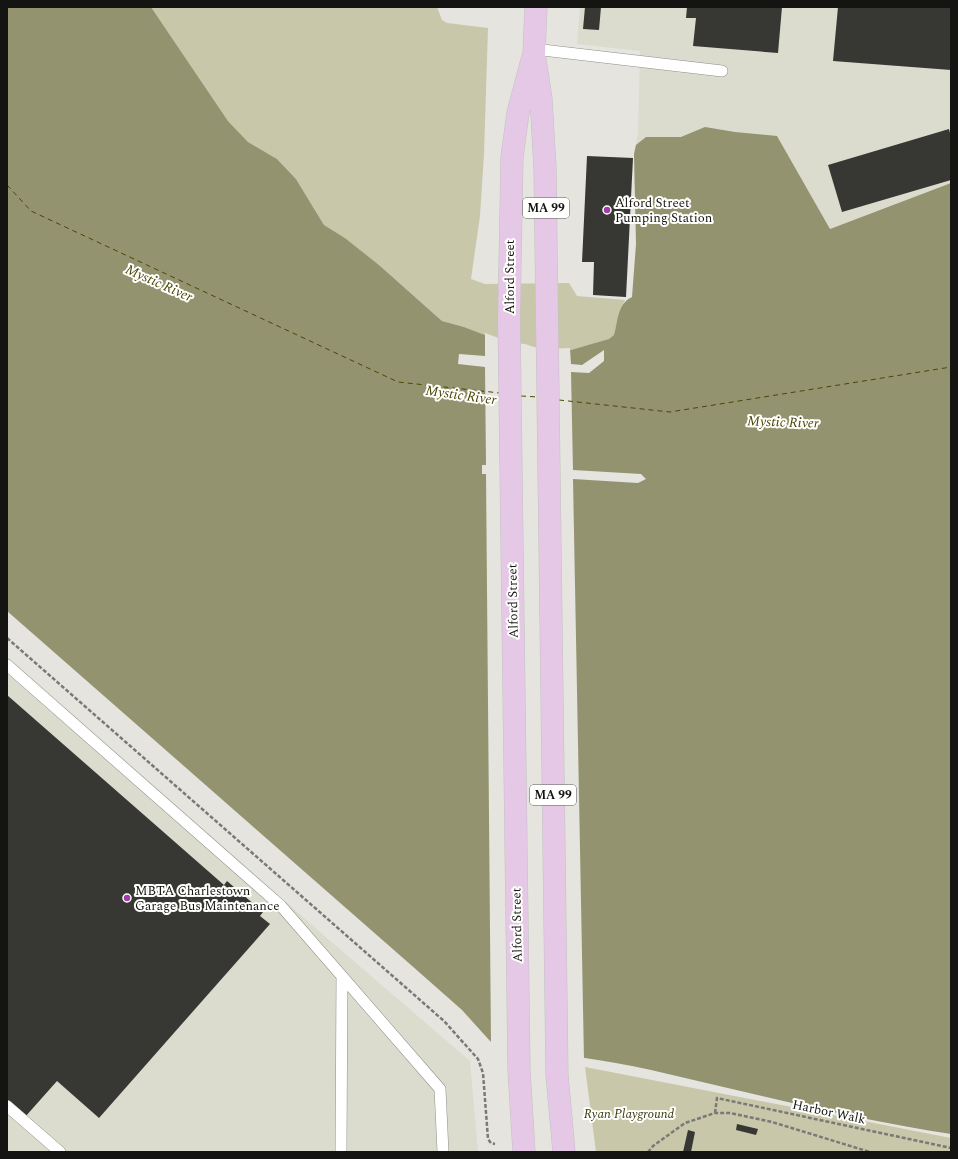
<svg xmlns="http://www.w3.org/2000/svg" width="958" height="1159" font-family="Spectral,serif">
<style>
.built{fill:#dbdbce}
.green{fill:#c8c7aa}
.water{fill:#949370}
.pier{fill:#e5e4df}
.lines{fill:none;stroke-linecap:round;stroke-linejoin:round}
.ferry{stroke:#4a4604;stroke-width:1;stroke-dasharray:5 4;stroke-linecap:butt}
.building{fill:#373733}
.service-casing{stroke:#8f8f8a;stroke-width:12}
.primary-casing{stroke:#c2c2c1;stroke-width:23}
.path{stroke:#7a7976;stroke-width:2.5;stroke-dasharray:4 2;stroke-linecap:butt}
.service{stroke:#fff;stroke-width:11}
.primary{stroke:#e5c7e6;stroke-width:22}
.poi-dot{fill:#9f3ea6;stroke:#fffffe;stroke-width:1.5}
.labels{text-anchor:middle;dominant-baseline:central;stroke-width:4;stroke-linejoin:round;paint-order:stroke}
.shield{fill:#fffffe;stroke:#5a5a59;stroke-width:1}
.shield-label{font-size:12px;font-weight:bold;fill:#141412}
.poi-label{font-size:13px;fill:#141412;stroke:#fffffe;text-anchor:start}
.street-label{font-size:13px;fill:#141412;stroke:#fffffe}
.park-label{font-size:13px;font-style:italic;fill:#3c380a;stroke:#fffffe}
.water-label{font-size:14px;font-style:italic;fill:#4a4604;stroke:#fffffe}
</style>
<rect width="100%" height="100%" fill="#e5e4df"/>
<!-- built -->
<path class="built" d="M 580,7 L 951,7 L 951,183 L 830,229 L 808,191 L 634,185 L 634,154 L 638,133 L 640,51 L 577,44 Z
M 7,656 L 328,939 L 470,1061 L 478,1152 L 7,1152 Z"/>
<!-- green -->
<path class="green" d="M 151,7 L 437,7 L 442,20 L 447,23 L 488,28 L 484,154 L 480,216 L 471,279 L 485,284 L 569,283 L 577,296 L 625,300 L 619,314 L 614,335 L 609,339 L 594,344 L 571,350 L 562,350 L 511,345 L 464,327 L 442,321 L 379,265 L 345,238 L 324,225 L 296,179 L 277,159 L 248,142 L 228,121 Z
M 585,1067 L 951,1138 L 951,1152 L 596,1152 Z"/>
<!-- water -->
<path class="water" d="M 7,7 L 151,7 L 228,121 L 248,142 L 277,159 L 296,179 L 324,225 L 345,238 L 379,265 L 442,321 L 464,327 L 511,345 L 540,350 L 571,350 L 609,339 L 614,335 C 618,322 617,304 632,297 L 636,244 L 634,154 L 636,145 L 646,137 L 681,137 L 705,127 L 735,132 L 777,136 L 830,229 L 951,183 L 951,1134 C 850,1119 751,1093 651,1070 C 601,1059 550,1053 498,1046 L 490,1041 L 462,1010 L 411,965 L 7,611 Z"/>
<!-- pier -->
<path class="pier" d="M 485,333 L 512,343 L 525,344 L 540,349 L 570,348 L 571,364 L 582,365 L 604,350 L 604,361 L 589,373 L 571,372 L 573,470 L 641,474 L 646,479 L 638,483 L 573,479 L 584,1060 L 498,1048 L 491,1044 L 486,474 L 482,474 L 482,465 L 486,465 L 485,367 L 458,364 L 459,354 L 485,356 Z"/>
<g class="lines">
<!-- ferry -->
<path class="ferry" d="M 7,185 L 31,211 L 398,382 L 500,393
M 521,396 L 538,397
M 559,400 L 670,412 L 951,367"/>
</g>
<!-- building -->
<path class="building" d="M 585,7 L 601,7 L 599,30 L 583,29 Z
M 687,7 L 782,7 L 778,53 L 693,46 L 696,18 L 686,18 Z
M 838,7 L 951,7 L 951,70 L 833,61 Z
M 949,129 L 951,137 L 951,180 L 842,212 L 828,165 Z
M 587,156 L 633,158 L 626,297 L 593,295 L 594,262 L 582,262 Z
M 7,695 L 224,885 L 227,881 L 263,912 L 260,916 L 270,924 L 99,1118 L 57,1081 L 25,1117 L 7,1101 Z
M 737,1124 L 758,1129 L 756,1135 L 736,1130 Z
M 688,1130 L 695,1132 L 691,1152 L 683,1152 Z"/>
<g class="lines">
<!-- service casing -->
<g class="service-casing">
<path id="service" d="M 534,49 L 722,71
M 7,665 L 281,906 L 440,1089 L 443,1152
M 7,1106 L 60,1152
M 341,1152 L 342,976"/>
</g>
<!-- primary casing -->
<g class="primary-casing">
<path id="primary" d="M 535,60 L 541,99 L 545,168 L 557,1075 L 564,1152
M 524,1152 L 519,1070 L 509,318 L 512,157 L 518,113 L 534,53 L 536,7"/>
</g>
<!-- path -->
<path class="path" d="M 7,638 L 444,1021 L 478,1059 L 483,1073 L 488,1139 L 491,1143 L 495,1144
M 715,1113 L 717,1098 L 951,1148
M 648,1152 L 653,1146 L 685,1123 L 715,1113 L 730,1113 L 772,1122 L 870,1152"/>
<!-- service -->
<use href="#service" class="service"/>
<!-- primary -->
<use href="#primary" class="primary"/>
</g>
<!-- markers -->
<g class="poi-dot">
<circle cx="607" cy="210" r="4"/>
<circle cx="127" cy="898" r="4"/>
</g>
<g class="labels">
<!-- shield labels -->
<g class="shield">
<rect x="523" y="198" width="46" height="20" rx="3"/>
<rect x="530" y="785" width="46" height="20" rx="3"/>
</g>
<g class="shield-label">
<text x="546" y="208">MA 99</text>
<text x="553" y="795">MA 99</text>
</g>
<!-- poi labels -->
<g class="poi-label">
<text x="615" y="203">Alford Street<tspan x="615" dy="15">Pumping Station</tspan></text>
<text x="135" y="891">MBTA Charlestown<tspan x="135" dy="15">Garage Bus Maintenance</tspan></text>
</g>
<!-- street labels -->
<g class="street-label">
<text transform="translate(510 277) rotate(-90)">Alford Street</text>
<text transform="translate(513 601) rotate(-91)">Alford Street</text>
<text transform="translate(517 925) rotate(-91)">Alford Street</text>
<text transform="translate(829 1112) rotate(12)">Harbor Walk</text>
</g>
<!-- park labels -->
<g class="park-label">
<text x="629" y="1114">Ryan Playground</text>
</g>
<!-- water labels -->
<g class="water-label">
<text transform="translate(159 283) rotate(24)">Mystic River</text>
<text transform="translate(461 395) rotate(8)">Mystic River</text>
<text transform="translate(783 422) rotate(2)">Mystic River</text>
</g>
</g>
<!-- border -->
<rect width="958" height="1159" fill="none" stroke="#141412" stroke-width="16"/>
</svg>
